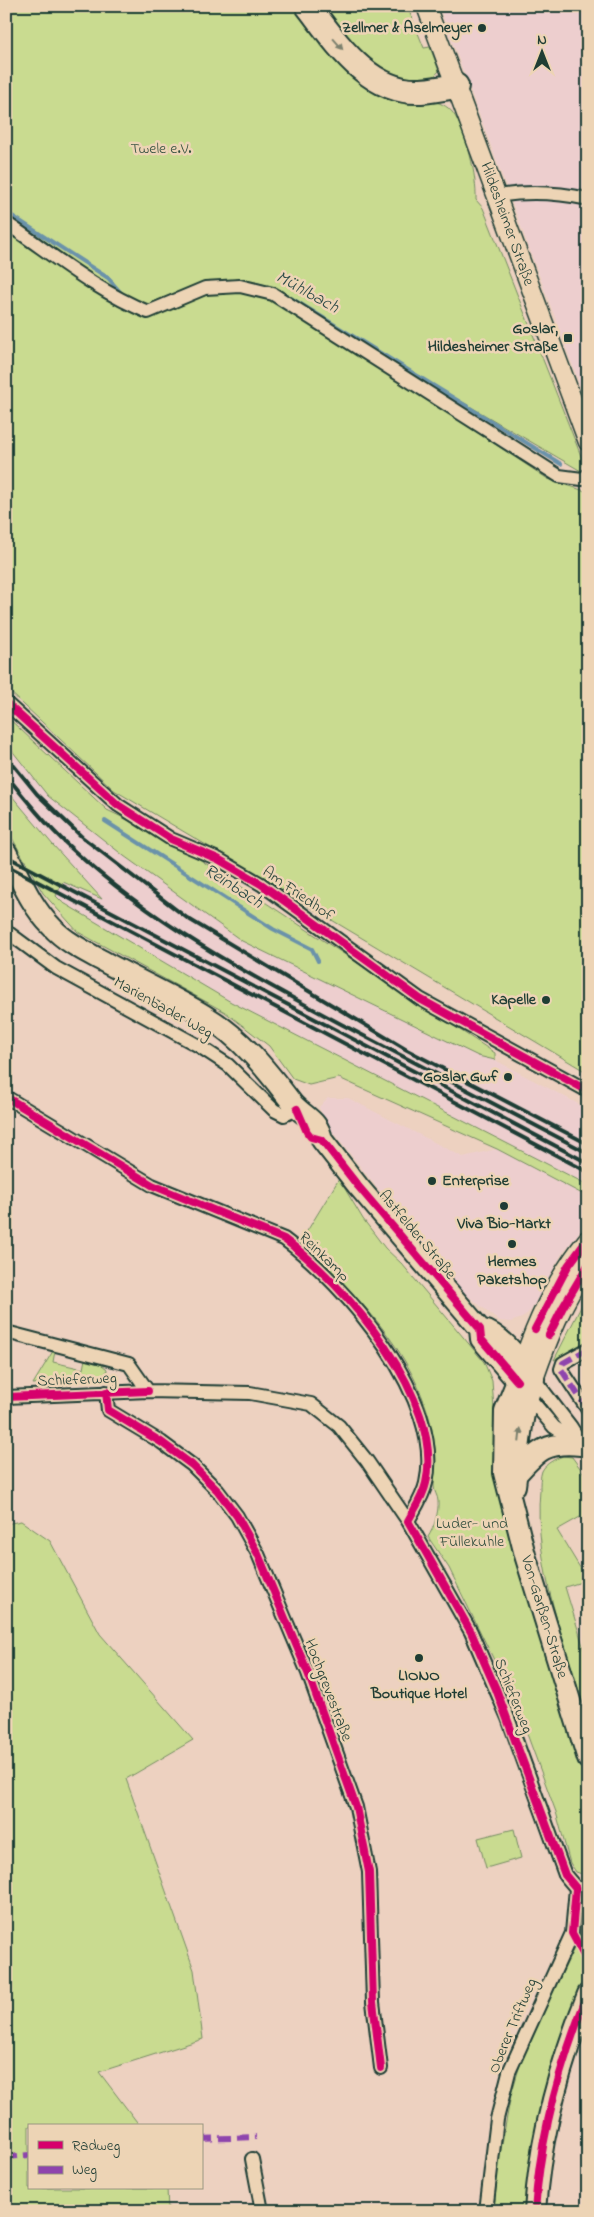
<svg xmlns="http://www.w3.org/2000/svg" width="594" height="2217" font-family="'Indie Flower',sans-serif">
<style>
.built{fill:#edcece}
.green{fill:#c9db90;stroke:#748c62}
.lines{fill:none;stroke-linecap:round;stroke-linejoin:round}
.stream{stroke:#6b92aa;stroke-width:4}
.street-casing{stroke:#1f3d34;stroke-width:16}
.secondary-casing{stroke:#1f3d34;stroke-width:21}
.primary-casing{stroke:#1f3d34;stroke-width:24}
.highway-casing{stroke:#1f3d34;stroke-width:28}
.street{stroke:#edd4b5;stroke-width:12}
.secondary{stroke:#edd4b5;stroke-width:18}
.primary{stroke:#edd4b5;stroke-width:20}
.highway{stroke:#edd4b5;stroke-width:24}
.rail{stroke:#1f3d34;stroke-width:4}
.quiet{stroke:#8e44ad;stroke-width:6;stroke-dasharray:12 6;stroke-linecap:butt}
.cycleway-casing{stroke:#edd4b5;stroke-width:11}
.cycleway{stroke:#d6006c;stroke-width:8}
.oneway{fill:#7c816e}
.poi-dot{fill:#1f3d34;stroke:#edd4b5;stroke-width:2}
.labels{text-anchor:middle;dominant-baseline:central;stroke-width:5;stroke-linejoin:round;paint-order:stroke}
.poi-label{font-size:16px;font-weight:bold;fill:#1f3d34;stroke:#edd4b5;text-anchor:end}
.park-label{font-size:16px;fill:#304d3d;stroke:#edd4b5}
.street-label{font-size:16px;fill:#1f3d34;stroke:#edd4b5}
.water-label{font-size:18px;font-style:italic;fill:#2c4b48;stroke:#edd4b5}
</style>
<rect width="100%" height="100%" fill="#edd1c0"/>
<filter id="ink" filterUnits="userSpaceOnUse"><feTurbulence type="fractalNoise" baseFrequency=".02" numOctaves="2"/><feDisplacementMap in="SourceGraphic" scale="10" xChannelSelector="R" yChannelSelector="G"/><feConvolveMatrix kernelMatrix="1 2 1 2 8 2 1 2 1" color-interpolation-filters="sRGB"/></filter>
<g filter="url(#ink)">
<!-- built -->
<path class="built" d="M 439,6 L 588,6 L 588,406 Z
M 6,743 L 48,796 L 242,941 L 478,1056 L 495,1060 L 588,1109 L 588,1185 L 231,1002 L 62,902 L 6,873 L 20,858 L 101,898 L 53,845 L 6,789 Z
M 328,1098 L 348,1098 L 463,1157 L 497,1149 L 588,1197 L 588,1221 L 561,1255 L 531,1310 L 522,1318 L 510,1322 L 500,1321 L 459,1289 L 327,1125 L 319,1107 Z"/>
<!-- green -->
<path class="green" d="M 6,6 L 298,6 L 327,47 L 430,100 C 439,103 447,105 453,113 C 467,132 477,178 476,200 L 483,208 L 583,461 L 581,471 L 272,291 L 239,284 L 148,310 L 126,301 L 6,212 Z
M 318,6 L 407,6 L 424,48 L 430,47 L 439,71 C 423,92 388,77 369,64 C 356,55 330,20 318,6 Z
M 6,232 L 124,305 L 147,315 C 197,293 213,281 268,295 L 548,479 L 588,492 L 588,1073 L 114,790 L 6,688 Z
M 6,716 L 107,810 L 170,840 L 495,1053 L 495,1060 L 478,1056 L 242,941 L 124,856 L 48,796 L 6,743 Z
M 6,789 L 53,845 L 102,899 L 63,882 L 56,896 L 62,902 L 231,1002 L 588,1185 L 588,1197 L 497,1149 L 339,1078 L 309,1085 L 293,1079 L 269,1046 L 225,1012 L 78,932 L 43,893 L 6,827 Z
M 339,1179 L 363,1219 L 385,1248 L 402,1264 L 484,1362 L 492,1381 L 494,1409 L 499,1415 L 588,1781 L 588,1876 L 576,1872 L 570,1863 L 556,1812 L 517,1707 L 449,1568 L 428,1537 C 434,1528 439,1512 438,1501 C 438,1496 434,1492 434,1486 C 434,1474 437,1461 435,1448 C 425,1361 361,1300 301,1241 Z
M 586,1297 L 588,1298 L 588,1344 L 554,1360 Z
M 53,1351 L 55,1351 L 53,1362 L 83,1369 L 85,1359 L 101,1364 L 107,1369 L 106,1376 L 101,1380 L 33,1384 Z
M 563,1456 L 572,1457 L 588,1479 L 588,1527 L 580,1517 L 557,1530 L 582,1571 L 588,1570 L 588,1580 L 565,1587 L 588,1662 L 588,1719 C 566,1648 533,1564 540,1490 C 540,1485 540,1476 542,1471 C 546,1463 555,1459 563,1456 Z
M 21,1521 L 50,1541 L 100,1634 L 193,1740 L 126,1779 L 194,1970 L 203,2039 L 99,2072 L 140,2126 L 29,2126 L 29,2188 L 167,2188 L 168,2211 L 6,2211 L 6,1524 Z
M 514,1829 L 521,1858 L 486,1868 L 478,1838 Z
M 588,1919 L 588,1964 L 559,2059 L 528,2211 L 494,2211 L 498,2165 L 511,2095 L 523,2055 Z"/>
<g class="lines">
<!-- stream -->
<path class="stream" d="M 6,212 L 108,278 L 123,295
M 256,284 L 271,288
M 286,295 L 561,464
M 105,821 L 273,929 L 312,949 L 318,961"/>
<!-- street casing -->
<g class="street-casing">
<path id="street" d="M 497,196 C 528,191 556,192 588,199
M 6,223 C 52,254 96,291 148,312 L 205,288 L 240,286 L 273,294 L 559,476 L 582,479 L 588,475
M 6,703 L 118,805 L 171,839 L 218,859 L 261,884 L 420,999 L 588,1091
M 6,931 L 56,968 L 199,1046 L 228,1065 L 274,1110 L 284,1115 L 297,1109
M 6,1097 L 152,1185 L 284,1239 C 345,1284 445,1400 426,1483 C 423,1497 415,1508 408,1521
M 6,1332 L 129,1364 L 148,1391
M 588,1349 L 563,1363 L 561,1369 L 588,1410
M 534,1379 L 571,1427 L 588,1454
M 106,1392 L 108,1410 L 161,1442 L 192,1465 L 218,1491 L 237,1516 L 258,1554 L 308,1673 L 356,1807 L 369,1872 L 373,2002 L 381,2068
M 525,1393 L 554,1427 L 579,1444
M 6,1397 L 148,1391 L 250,1393 L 311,1404 L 339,1426 L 367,1461 L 408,1521 L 471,1632 L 508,1718 L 565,1875 L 576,1888 L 588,1889
M 252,2159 L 262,2211
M 486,2211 L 497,2119 L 509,2072 L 572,1933 L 576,1888"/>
</g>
<!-- secondary casing -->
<g class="secondary-casing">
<path id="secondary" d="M 426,6 L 588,442
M 519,1374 C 534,1326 556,1278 588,1239
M 534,1379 C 548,1339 563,1300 588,1265"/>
</g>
<!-- primary casing -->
<g class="primary-casing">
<path id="primary" d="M 6,852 C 19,876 31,906 51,926 C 64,941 84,951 101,960 C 135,979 171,995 204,1015 C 241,1037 267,1070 292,1103 C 304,1117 319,1120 322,1140 L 358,1186 L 480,1329 L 481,1339 L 517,1381 L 505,1411 L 504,1473 L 525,1555 L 588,1759
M 480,1329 C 502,1333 521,1362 534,1379 C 520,1414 520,1449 515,1486
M 516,1475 C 538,1450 547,1441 581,1445
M 535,2211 C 540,2136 560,2063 588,1994"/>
</g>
<!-- highway casing -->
<g class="highway-casing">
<path id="highway" d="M 308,6 C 336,42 369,94 421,91 C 433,90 445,88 456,86"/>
</g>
<!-- street -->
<use href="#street" class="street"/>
<!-- secondary -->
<use href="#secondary" class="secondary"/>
<!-- primary -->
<use href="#primary" class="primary"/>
<!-- highway -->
<use href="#highway" class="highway"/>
<!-- rail -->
<path class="rail" d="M 6,756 L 37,794 L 82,837 L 187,918 L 407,1050 L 588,1144
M 6,775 C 26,800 47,826 71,848 C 152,923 247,974 343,1025 C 424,1068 506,1110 588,1153
M 6,856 L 588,1163
M 6,865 L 588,1172"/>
<!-- quiet -->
<path class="quiet" d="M 588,1349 L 563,1363 L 561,1369 L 588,1410
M 201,2139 L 256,2137
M 6,2157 L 29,2155"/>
<!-- cycleway casing -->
<g class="cycleway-casing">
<path id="cycleway" d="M 6,703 L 118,805 L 171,839 L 218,859 L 261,884 L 420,999 L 588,1091
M 6,1097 L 152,1185 L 284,1239 C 345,1284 445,1400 426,1483 C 423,1497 415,1508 408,1521 L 471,1632 L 496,1689 L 565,1875 L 576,1888 L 572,1933 L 588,1963
M 297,1109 L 307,1132 L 311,1137 L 322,1140 L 358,1186 L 480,1329 L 481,1339 L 517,1381
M 535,1329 L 568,1266 L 588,1239
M 549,1335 L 563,1307 L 588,1265
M 106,1392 L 108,1410 L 161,1442 L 192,1465 L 218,1491 L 237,1516 L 258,1554 L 308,1673 L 356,1807 L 369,1872 L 373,2002 L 381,2068
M 6,1397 L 148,1391
M 535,2211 C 540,2136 560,2063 588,1994"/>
</g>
<!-- cycleway -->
<use href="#cycleway" class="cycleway"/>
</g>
<!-- one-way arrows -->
<defs><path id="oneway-solid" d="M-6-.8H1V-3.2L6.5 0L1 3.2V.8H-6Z" transform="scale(1.25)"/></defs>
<g class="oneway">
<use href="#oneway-solid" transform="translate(338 44) rotate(49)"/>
<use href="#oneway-solid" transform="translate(520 1435) rotate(-84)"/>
</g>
</g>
<!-- markers -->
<g class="poi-dot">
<circle cx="482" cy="28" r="5"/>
<rect x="563" y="333" width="10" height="10" rx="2.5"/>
<circle cx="546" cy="1000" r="5"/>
<circle cx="508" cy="1077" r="5"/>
<circle cx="432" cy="1181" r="5"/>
<circle cx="504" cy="1206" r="5"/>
<circle cx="512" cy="1244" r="5"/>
<circle cx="419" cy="1658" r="5"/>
</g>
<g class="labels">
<!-- poi labels -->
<g class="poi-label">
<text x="472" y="28">Zellmer &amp; Aselmeyer</text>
<text x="558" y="329">Goslar,<tspan x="558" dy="18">Hildesheimer Straße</tspan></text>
<text x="536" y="1000">Kapelle</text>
<text x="498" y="1077">Goslar Gwf</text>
<text x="442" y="1181" text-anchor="start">Enterprise</text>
<text x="504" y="1224" text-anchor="middle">Viva Bio-Markt</text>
<text x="512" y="1262" text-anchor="middle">Hermes<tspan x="512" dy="18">Paketshop</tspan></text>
<text x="419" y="1676" text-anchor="middle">LIONO<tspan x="419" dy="18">Boutique Hotel</tspan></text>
</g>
<!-- park labels -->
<g class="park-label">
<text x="161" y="149">Twele e.V.</text>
<text x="472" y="1524">Luder- und<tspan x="472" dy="18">Füllekuhle</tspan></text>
</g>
<!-- street labels -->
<g class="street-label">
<text transform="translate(507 224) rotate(70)">Hildesheimer Straße</text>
<text transform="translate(298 894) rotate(35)">Am Friedhof</text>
<text transform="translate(163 1008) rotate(29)">Marienbader Weg</text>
<text transform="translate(417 1235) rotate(50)">Astfelder Straße</text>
<text transform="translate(324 1257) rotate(44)">Reinkamp</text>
<text transform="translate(77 1380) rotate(-2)">Schieferweg</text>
<text transform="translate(544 1617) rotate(73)">Von-Garßen-Straße</text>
<text transform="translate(328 1690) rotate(69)">Hochgrevestraße</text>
<text transform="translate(513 1696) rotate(68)">Schieferweg</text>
<text transform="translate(513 2026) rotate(-67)">Oberer Triftweg</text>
</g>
<!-- water labels -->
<g class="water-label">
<text transform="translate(307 293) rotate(29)">Mühlbach</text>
<text transform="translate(233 887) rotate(33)">Reinbach</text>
</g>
</g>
<!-- margin -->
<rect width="594" height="2217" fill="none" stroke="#edd4b5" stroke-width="25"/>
<rect x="12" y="12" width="569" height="2192" fill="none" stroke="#1f3d34" stroke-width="2" filter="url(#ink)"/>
<!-- legend -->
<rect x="28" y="2124" width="175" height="65" fill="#edd4b5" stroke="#9b9881"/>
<rect x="38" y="2141" width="25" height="8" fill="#d6006c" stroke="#9b9881"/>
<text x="72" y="2150" font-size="15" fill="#1f3d34">Radweg</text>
<rect x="38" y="2166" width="25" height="8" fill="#8e44ad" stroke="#9b9881"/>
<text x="72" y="2174" font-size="15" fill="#1f3d34">Weg</text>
<!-- north arrow -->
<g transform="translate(542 52)" stroke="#edd4b5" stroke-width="4" paint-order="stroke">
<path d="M0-4L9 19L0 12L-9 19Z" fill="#1f3d34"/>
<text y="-8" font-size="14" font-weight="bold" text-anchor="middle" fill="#1f3d34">N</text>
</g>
</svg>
